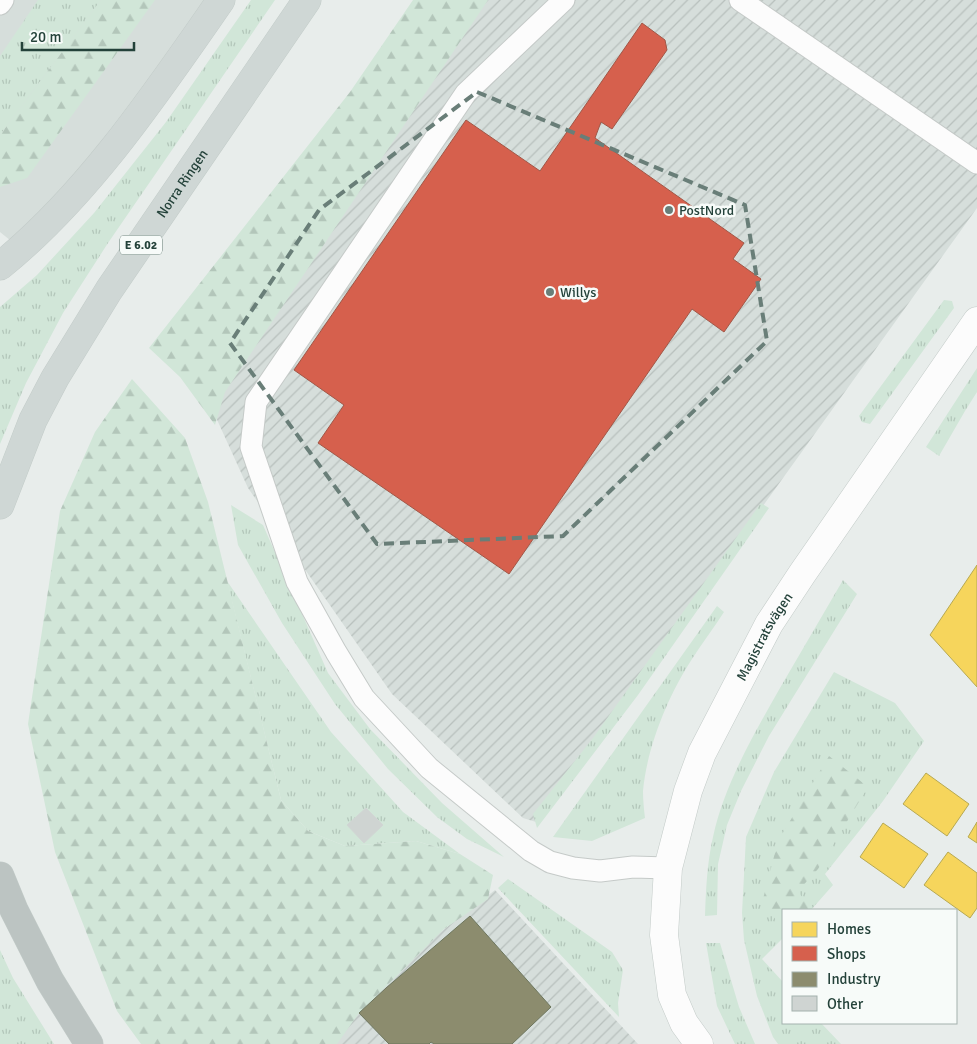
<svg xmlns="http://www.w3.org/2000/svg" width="977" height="1044" font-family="Signika,sans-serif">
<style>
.built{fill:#d6dedb}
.industrial{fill:url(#industrial-furrows)}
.grass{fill:url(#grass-tufts)}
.forest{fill:url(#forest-firs)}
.homes{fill:#f6d55c;stroke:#b7a952}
.shops{fill:#d6604d;stroke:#a15747}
.industry{fill:#8c8c6e;stroke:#6d765e}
.building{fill:#cfd4d2;stroke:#d1d6d4}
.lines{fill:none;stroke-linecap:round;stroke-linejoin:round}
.lane-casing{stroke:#c5cac8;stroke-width:23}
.secondary-casing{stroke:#c3cbc8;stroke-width:29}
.primary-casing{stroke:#c3ccc9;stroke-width:29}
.highway-casing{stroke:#c3ccc9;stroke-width:29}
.lane{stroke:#fcfcfc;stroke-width:21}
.secondary{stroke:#fcfcfc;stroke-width:28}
.primary{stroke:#cfd7d5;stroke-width:28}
.highway{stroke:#bcc4c2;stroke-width:28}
.marked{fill:none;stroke:#697e78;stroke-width:4;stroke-dasharray:10 6;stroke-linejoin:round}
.poi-dot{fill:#697e78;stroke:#f7fbf9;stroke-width:2}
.labels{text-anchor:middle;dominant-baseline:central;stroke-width:5;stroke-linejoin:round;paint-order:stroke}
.shield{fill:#f7fbf9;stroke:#637a73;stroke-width:1}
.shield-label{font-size:12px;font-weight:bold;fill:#24423a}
.street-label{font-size:14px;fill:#24423a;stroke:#f7fbf9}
.poi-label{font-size:14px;fill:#24423a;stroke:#f7fbf9;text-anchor:start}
</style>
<defs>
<pattern id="industrial-furrows" width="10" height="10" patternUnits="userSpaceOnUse" patternTransform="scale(1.25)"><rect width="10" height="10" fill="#d6dedb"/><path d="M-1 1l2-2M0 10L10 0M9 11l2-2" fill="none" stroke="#b8c0bd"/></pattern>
<pattern id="grass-tufts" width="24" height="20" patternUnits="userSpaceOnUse" patternTransform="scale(1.25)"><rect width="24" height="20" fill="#d1e6d8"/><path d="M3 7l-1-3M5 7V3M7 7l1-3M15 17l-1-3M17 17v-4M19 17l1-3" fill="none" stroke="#b3c6ba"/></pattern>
<pattern id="forest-firs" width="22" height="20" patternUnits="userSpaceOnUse" patternTransform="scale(1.25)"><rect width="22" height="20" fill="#d1e6d8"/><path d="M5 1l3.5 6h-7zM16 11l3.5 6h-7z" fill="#b3c6ba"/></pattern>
</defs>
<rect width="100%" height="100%" fill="#e8edeb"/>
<!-- built -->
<path class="built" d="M 0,0 L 221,0 L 21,249 L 0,232 Z"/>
<!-- industrial -->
<path class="industrial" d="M 453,0 L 977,0 L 977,208 L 536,822 L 523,818 L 392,694 L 248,488 L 199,380 Z
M 495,890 L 638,1044 L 316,1044 L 309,1033 Z"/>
<!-- grass -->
<path class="grass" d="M 38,0 L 101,0 L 0,135 L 0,56 Z
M 251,0 L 275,0 L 108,243 L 63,313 L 26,383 L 0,444 L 0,307 L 37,275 L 94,213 L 166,122 Z
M 944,300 L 952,301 L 954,308 L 870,424 L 862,422 L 859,416 Z
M 977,368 L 977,392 L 965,411 L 939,456 L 926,447 Z
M 761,503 L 769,508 L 638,695 L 537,828 L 533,814 L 593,738 Z
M 231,505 L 263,525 L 328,673 L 370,729 L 442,803 L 504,857 L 467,839 L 437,817 L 388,769 L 335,704 L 282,623 L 238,545 Z
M 843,580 L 857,594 L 769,736 L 741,791 L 727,825 L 718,864 L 717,915 L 705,916 C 706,889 707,863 713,837 C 724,785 754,734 780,688 C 801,652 822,616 843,580 Z
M 227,581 L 331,732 L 403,812 L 460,854 L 416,841 L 345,846 L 308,831 L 281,800 Z
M 717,606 L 724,612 C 714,628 702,643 692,659 C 668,696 647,747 643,791 C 643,800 644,810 645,818 L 592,841 L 553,837 Z
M 834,672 L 895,703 L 924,741 L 883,801 L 825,874 L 833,885 L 811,910 L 783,910 L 783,938 L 762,959 L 783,982 L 783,1023 L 821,1023 L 841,1044 L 778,1044 L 773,1037 L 757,996 L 744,940 L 742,913 L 746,837 L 774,772 Z
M 508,879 L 612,952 L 623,970 L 618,1003 L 619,1017 L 498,888 Z
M 706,943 L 720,943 L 739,1007 L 755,1044 L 735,1044 L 717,1006 Z
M 0,950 L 13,978 L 54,1044 L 0,1044 Z"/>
<!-- forest -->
<path class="forest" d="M 101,0 L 155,0 L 27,178 L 0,187 L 0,135 Z
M 413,0 L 488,0 L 225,392 L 215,425 L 180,377 L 149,348 L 350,92 Z
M 132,379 L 185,438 L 208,502 L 281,800 L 308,831 L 345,846 L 416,841 L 460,854 L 493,875 L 488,899 L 444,929 L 359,1013 L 337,1044 L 141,1044 L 117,1011 L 55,852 L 28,724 L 60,511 L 95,432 Z
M 829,756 L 868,787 L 818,869 L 798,891 L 809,908 L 807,910 L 783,910 L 783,932 L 763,899 L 778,841 Z"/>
<!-- homes -->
<path class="homes" d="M 977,565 L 977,687 L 930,635 Z
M 926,773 L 969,804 L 947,836 L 903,804 Z
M 977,822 L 977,843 L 968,837 Z
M 883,823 L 928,854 L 904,888 L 860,857 Z
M 948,852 L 977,873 L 977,908 L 970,918 L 924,885 Z"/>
<!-- shops -->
<path class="shops" d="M 642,23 L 665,40 L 667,50 L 612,129 L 601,122 L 595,138 L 744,243 L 733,259 L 761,279 L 724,332 L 692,309 L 509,574 L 318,443 L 344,405 L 294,370 L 466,120 L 540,171 Z"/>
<!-- industry -->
<path class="industry" d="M 470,916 L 551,1007 L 512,1044 L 434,1044 L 431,1042 L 429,1044 L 389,1044 L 359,1013 L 386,988 Z"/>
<!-- building -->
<path class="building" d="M 366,808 L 383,825 L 364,843 L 347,825 Z"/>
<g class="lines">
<!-- lane casing -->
<g class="lane-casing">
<path id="lane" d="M 564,0 L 466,93 L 256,402 L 251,447 L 297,582 L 336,652 L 364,698 L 429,768 L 531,851 L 550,862 L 573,868 L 600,871 L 633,867 L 668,868
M 740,0 L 977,163
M 0,4 L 3,0"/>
</g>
<!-- secondary casing -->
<g class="secondary-casing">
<g id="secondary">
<path id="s1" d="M 699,1044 L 684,1023 L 672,995 L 664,935 L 668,868 L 688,791 L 702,753 L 769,624 L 802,574 L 977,321"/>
</g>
</g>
<!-- primary casing -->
<g class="primary-casing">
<g id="primary">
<path d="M 0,266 C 88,195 157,92 221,0"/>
<path id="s2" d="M 0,505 L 33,420 L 55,378 L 109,290 L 307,0"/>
</g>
</g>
<!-- highway casing -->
<g class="highway-casing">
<path id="highway" d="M 0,876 L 14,910 L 50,981 L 89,1044"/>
</g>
<!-- lane -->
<use href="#lane" class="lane"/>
<!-- secondary -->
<use href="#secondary" class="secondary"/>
<!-- primary -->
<use href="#primary" class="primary"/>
<!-- highway -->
<use href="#highway" class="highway"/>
</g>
<!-- marked area -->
<path class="marked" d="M 477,92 L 745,205 L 767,341 L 563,536 L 377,544 L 230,343 L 319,210 Z"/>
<!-- markers -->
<g class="poi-dot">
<circle cx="669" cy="210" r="5"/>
<circle cx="550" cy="292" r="5"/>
</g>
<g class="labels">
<!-- shield labels -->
<rect class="shield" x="120" y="235.5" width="42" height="19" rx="4"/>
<g class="shield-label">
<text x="141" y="245">E 6.02</text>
</g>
<!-- street labels -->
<g class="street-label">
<text stroke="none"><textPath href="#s2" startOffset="371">Norra Ringen</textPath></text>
<text stroke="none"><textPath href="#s1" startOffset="436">Magistratsvägen</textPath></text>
</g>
<!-- poi labels -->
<g class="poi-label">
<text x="679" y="210">PostNord</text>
<text x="560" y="292">Willys</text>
</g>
</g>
<!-- legend -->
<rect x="782" y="909" width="175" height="115" fill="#f7fbf9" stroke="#a3b1ad"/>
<rect x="792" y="922" width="25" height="15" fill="#f6d55c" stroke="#a3b1ad"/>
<text x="827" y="934" font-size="15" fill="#24423a">Homes</text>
<rect x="792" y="946" width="25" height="15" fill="#d6604d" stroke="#a3b1ad"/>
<text x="827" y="959" font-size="15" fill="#24423a">Shops</text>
<rect x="792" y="972" width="25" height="15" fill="#8c8c6e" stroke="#a3b1ad"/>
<text x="827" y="984" font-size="15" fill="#24423a">Industry</text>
<rect x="792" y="996" width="25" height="15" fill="#cfd4d2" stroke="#a3b1ad"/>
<text x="827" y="1009" font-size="15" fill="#24423a">Other</text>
<!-- scale -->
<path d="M22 42v8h112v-8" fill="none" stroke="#24423a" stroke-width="2.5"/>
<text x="30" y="42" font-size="15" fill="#24423a" stroke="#f7fbf9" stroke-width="4" paint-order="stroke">20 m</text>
</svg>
